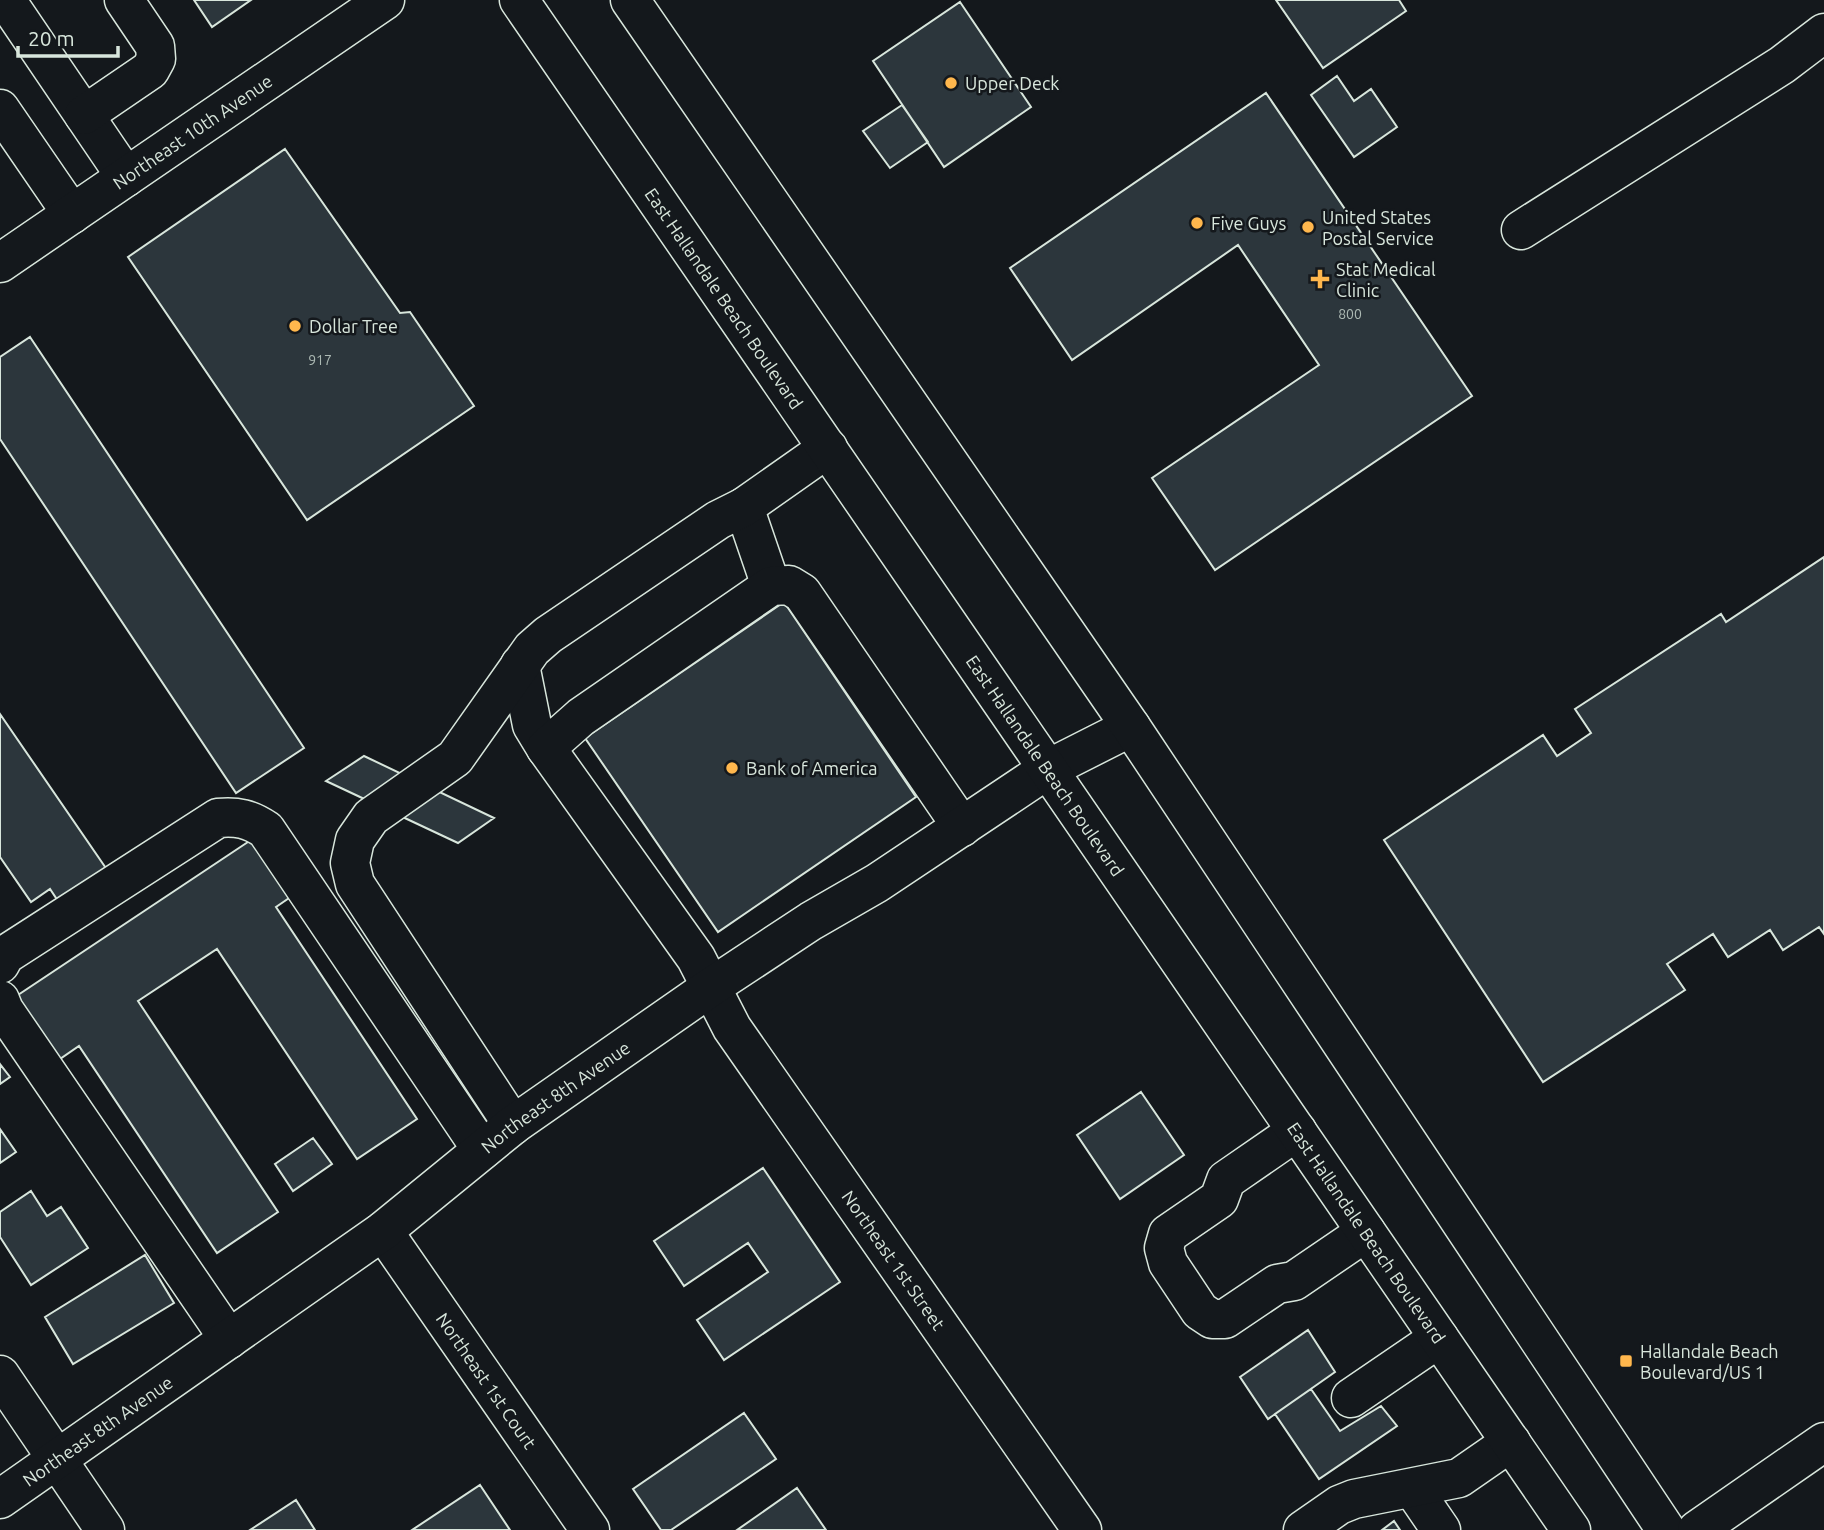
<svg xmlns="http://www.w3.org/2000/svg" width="1824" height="1530" font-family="Ubuntu,sans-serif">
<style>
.building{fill:#2c363c;stroke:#d8e6dc;stroke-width:2}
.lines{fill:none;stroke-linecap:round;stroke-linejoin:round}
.minor-casing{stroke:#d8e6dc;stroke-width:41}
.major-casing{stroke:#d8e6dc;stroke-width:41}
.minor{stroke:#14181c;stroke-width:38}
.major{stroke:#14181c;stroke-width:38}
.poi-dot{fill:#ffb74d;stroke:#14181c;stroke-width:2.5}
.labels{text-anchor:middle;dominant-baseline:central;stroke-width:5;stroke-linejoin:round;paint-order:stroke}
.number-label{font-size:14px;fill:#adbab4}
.poi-label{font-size:18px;fill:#d8e6dc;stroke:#14181c;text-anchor:start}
.street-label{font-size:18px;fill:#d8e6dc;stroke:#14181c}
</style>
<rect width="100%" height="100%" fill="#14181c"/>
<!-- building -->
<path class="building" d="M 194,0 L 251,0 L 212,27 Z
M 1276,0 L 1399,0 L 1406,11 L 1323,68 Z
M 960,2 L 1031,107 L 944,167 L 873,61 Z
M 1337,76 L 1354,101 L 1371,89 L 1397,127 L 1354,157 L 1311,95 Z
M 1266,93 L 1472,396 L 1215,570 L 1152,478 L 1319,365 L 1238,245 L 1072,360 L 1010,268 Z
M 902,105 L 928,142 L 890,168 L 863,131 Z
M 285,149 L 400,313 L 410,312 L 474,406 L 307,520 L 128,257 Z
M 30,337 L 304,748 L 236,793 L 0,439 L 0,357 Z
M 1824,557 L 1824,934 L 1819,927 L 1783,950 L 1770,930 L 1728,957 L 1713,934 L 1667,964 L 1685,990 L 1543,1082 L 1384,840 L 1543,735 L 1557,756 L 1591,733 L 1575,709 L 1721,614 L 1726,622 Z
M 784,602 L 916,797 L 718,932 L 585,738 Z
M 0,714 L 112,877 L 64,910 L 50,889 L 31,902 L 0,857 Z
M 364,756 L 494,818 L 458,843 L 326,781 Z
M 257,836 L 295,894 L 276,907 L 417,1119 L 357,1159 L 217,949 L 138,1001 L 278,1212 L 217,1253 L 79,1046 L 57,1061 L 15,997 Z
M 0,1064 L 10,1077 L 0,1084 Z
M 1141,1092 L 1184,1155 L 1120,1199 L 1077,1135 Z
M 0,1129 L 16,1152 L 0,1163 Z
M 313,1138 L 332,1164 L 293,1191 L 275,1164 Z
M 763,1168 L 840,1282 L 724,1360 L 697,1320 L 768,1272 L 748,1243 L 684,1286 L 654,1241 Z
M 31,1191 L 47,1216 L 61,1207 L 88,1248 L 31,1285 L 0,1237 L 0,1212 Z
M 145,1255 L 174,1303 L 73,1364 L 45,1317 Z
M 1308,1330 L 1335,1372 L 1268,1419 L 1240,1377 Z
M 1311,1389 L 1340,1431 L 1381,1406 L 1397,1426 L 1319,1479 L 1275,1414 Z
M 744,1413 L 776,1459 L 671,1530 L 661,1530 L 633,1489 Z
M 480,1485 L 510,1530 L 412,1530 Z
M 797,1488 L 826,1530 L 737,1530 Z
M 296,1500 L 315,1530 L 250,1530 Z
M 1394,1521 L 1400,1530 L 1382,1530 Z"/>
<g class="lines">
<!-- minor casing -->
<g class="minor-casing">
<g id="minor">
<path d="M 6,0 L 126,177"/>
<path d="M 0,109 L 72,214"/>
<path d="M 84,115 L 150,70 L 156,59 L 155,46 L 124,0"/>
<path d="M 1521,230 L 1782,65 L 1824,33"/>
<path id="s1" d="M 0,263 L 385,0"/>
<path d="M 744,507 L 771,586"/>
<path d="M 520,665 L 532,725 L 546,748"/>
<path id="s2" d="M 962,827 L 802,593 L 789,585 L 771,586 L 581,717 L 546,748 L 696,958 L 732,1028 L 1082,1530"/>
<path d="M 0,964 L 5,955 L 218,818 C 237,816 250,819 266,830 L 482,1150"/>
<path d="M 0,1000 L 4,1010 L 229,1339"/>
<path d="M 513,1125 L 355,884 L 350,863 L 355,840 L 371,817 L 455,758 L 532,649 L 548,635 L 718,520 L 744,507 L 828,448"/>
<path d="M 1297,1131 L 1226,1180 L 1219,1199 L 1168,1234 L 1164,1248 L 1168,1263 L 1200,1311 L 1212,1319 L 1225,1319 L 1277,1284 L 1294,1281 L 1366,1232"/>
<path id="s3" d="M 383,1231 L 590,1530"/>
<path d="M 0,1375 L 105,1530"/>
<path d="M 1351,1398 L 1439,1338"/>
<path d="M 1413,1489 L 1441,1530"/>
<path id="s4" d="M 0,1499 L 383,1231 L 513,1125 L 711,987 L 811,921 L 877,883 L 1048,769 L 1131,727"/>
<path d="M 1303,1530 L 1339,1505 L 1354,1499 L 1459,1478 L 1511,1442"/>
</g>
</g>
<!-- major casing -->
<g class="major-casing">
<g id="major">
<path id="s5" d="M 519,0 L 1571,1530"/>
<path d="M 630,0 L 1131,727 L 1666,1530"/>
<path d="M 1697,1530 L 1824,1442"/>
</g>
</g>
<!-- minor -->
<use href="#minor" class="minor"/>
<!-- major -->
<use href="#major" class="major"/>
</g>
<!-- markers -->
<g class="poi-dot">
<circle cx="951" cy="83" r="7"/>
<circle cx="1197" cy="223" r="7"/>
<circle cx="1308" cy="227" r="7"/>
<path d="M1316.5 268.5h7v7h7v7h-7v7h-7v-7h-7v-7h7z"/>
<circle cx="295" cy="326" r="7"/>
<circle cx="732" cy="768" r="7"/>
<rect x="1619" y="1354" width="14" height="14" rx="3.5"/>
</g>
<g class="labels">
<!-- number labels -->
<g class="number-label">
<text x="1350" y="314">800</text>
<text x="320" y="360">917</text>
</g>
<!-- poi labels -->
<g class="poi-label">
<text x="965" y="83">Upper Deck</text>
<text x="1322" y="217">United States<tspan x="1322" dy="21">Postal Service</tspan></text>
<text x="1211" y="223">Five Guys</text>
<text x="1336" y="269">Stat Medical<tspan x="1336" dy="21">Clinic</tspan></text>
<text x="309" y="326">Dollar Tree</text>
<text x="746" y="768">Bank of America</text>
<text x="1640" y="1351">Hallandale Beach<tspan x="1640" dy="21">Boulevard/US 1</tspan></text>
</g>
<!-- street labels -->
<g class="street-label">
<text stroke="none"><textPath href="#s1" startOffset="233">Northeast 10th Avenue</textPath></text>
<text stroke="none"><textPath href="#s5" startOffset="362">East Hallandale Beach Boulevard</textPath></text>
<text stroke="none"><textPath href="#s5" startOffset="929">East Hallandale Beach Boulevard</textPath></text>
<text stroke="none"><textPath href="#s4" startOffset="686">Northeast 8th Avenue</textPath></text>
<text stroke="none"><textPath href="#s5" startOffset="1496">East Hallandale Beach Boulevard</textPath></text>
<text stroke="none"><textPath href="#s2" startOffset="1214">Northeast 1st Street</textPath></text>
<text stroke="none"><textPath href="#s3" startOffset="182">Northeast 1st Court</textPath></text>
<text stroke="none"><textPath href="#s4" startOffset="119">Northeast 8th Avenue</textPath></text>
</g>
</g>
<!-- scale -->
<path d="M18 46v10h100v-10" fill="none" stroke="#d8e6dc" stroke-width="3.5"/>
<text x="28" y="46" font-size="21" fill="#d8e6dc" stroke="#14181c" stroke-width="5" paint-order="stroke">20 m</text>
</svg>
